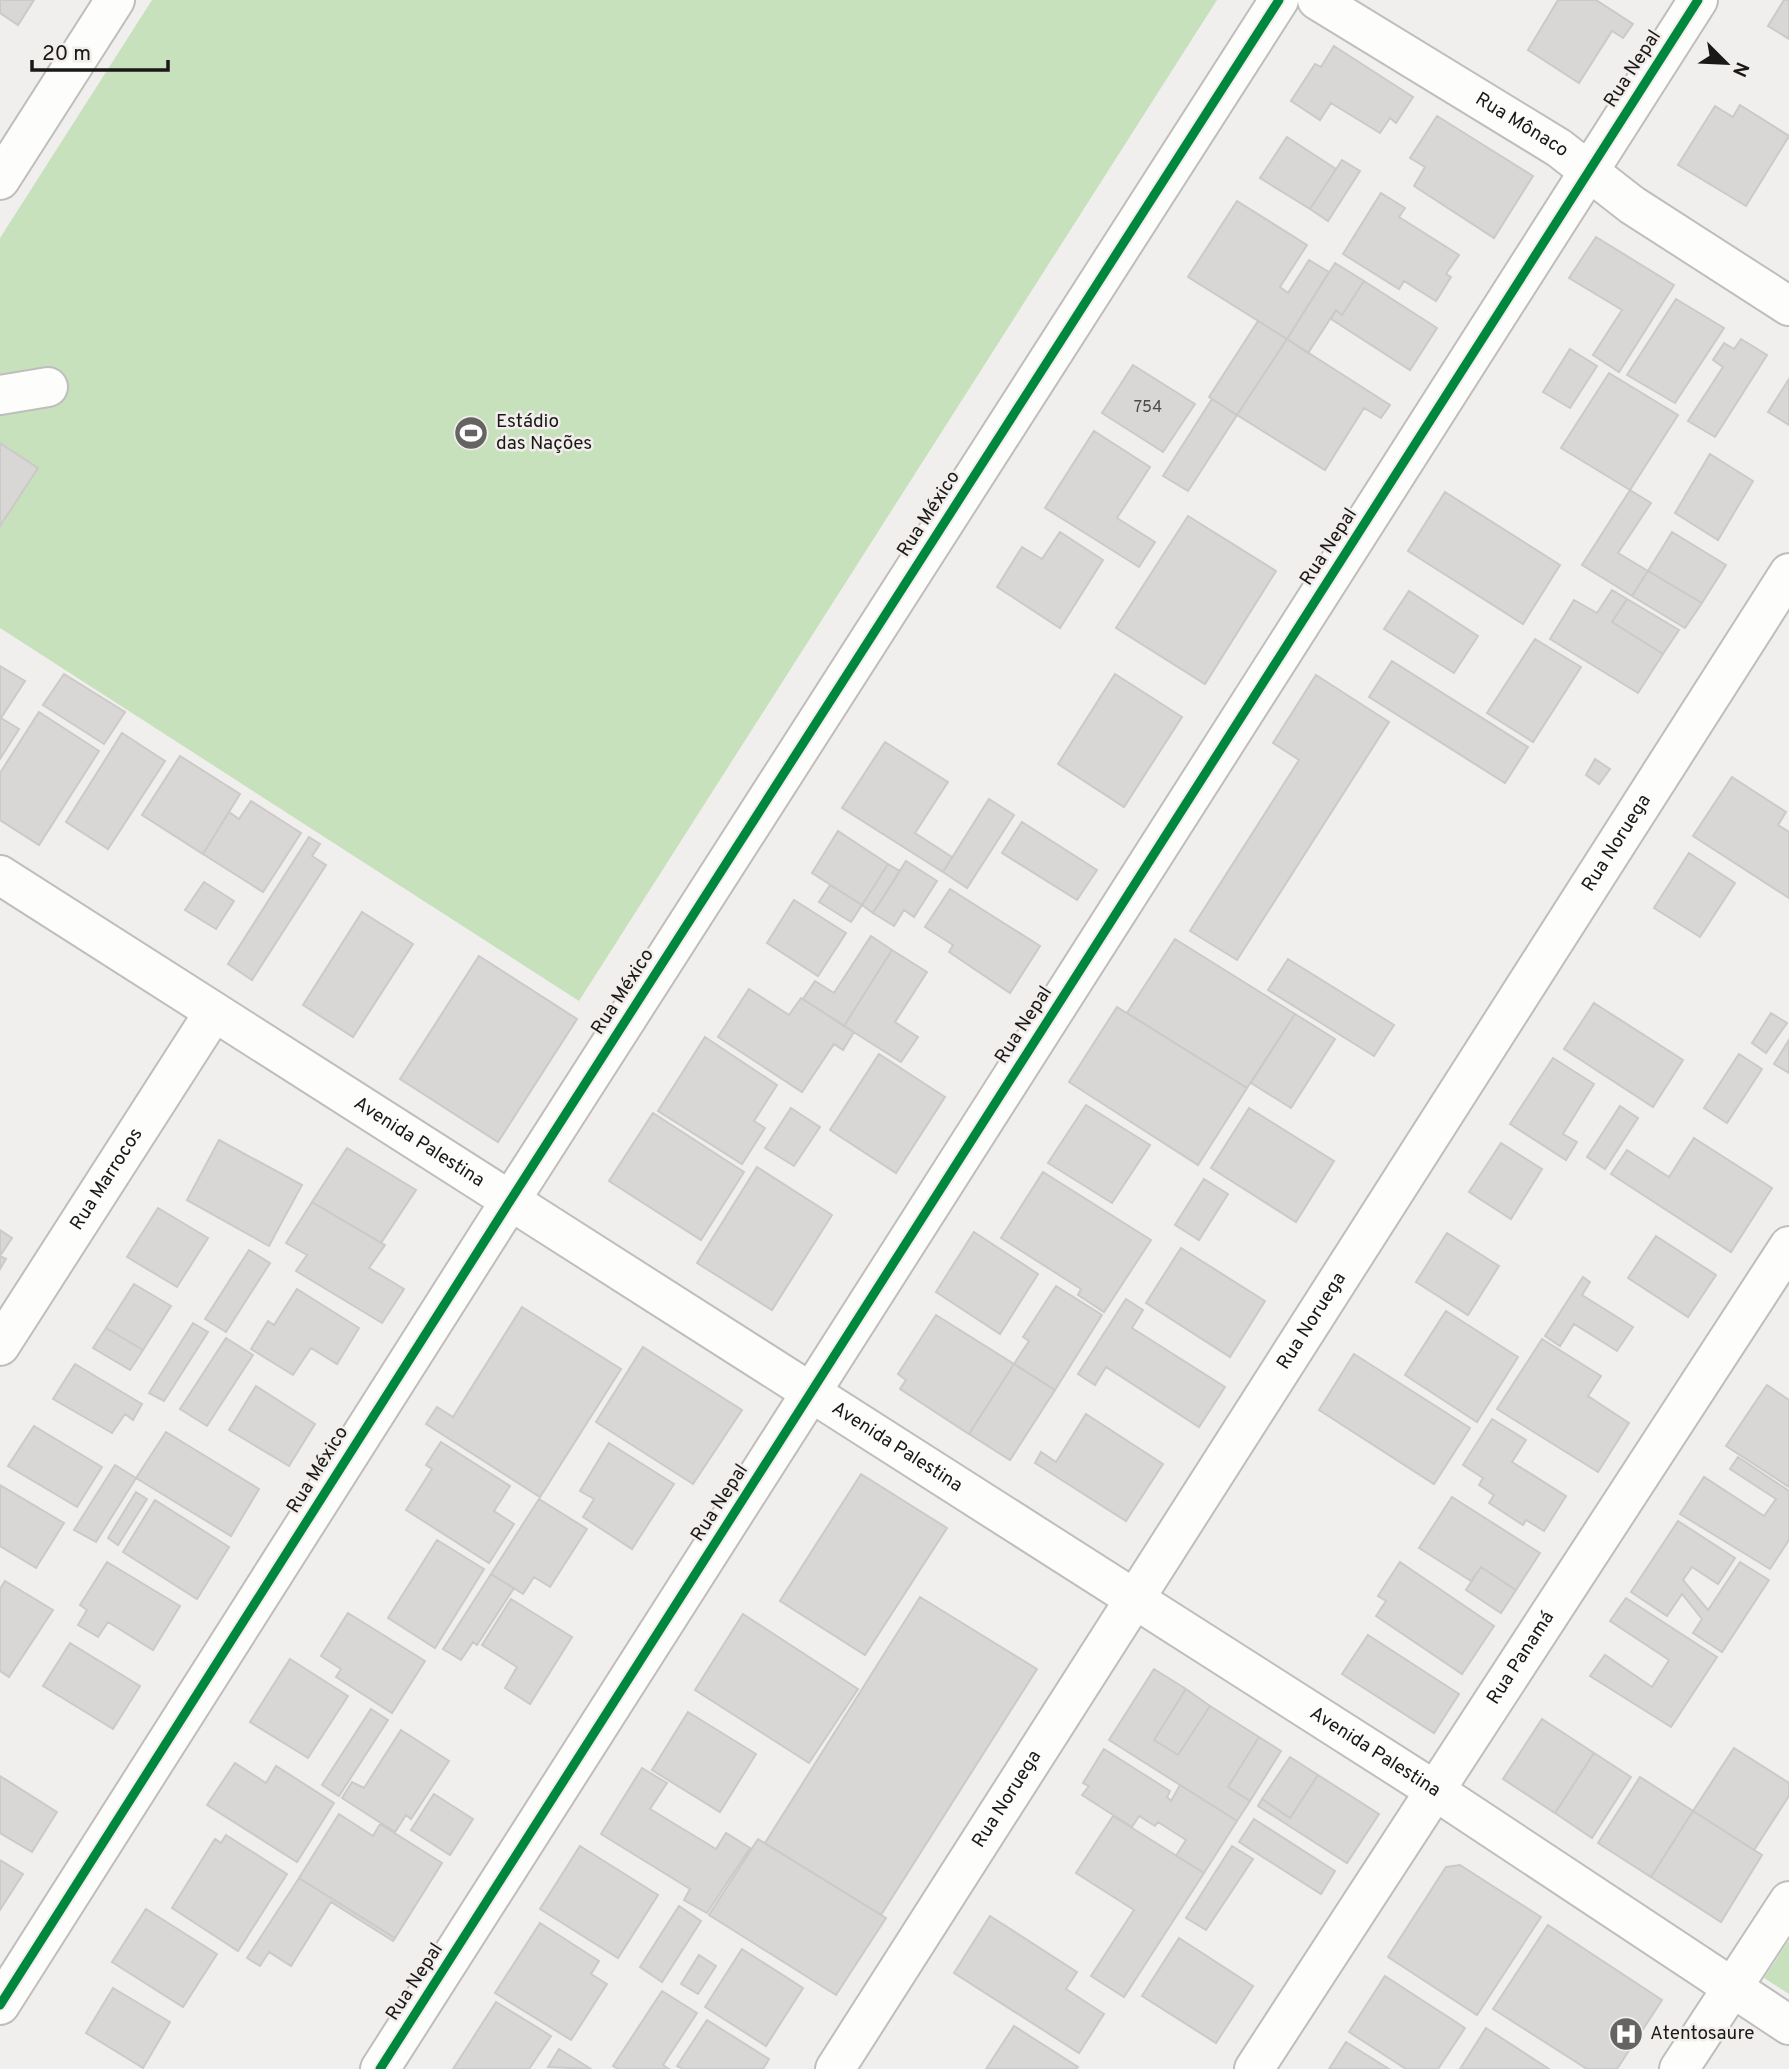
<svg xmlns="http://www.w3.org/2000/svg" width="1789" height="2069" font-family="Overpass,sans-serif">
<style>
.park{fill:#c7e1bd}
.building{fill:#d9d7d6;stroke:#cbcac8;stroke-width:2}
.lines{fill:none;stroke-linecap:round;stroke-linejoin:round}
.minor-casing{stroke:#bfbebd;stroke-width:42}
.minor{stroke:#fdfdfc;stroke-width:38}
.cycleway-casing{stroke:#f2eeec;stroke-width:13}
.cycleway{stroke:#00873e;stroke-width:9}
.labels{text-anchor:middle;dominant-baseline:central;stroke-width:5;stroke-linejoin:round;paint-order:stroke}
.number-label{font-size:16px;fill:#4b4a48}
.street-label{font-size:19px;fill:#1a1918;stroke:#f2eeec}
.poi-label{font-size:19px;fill:#1a1918;stroke:#f2eeec;text-anchor:start}
</style>
<rect width="100%" height="100%" fill="#f1efed"/>
<!-- park -->
<path class="park" d="M 152,0 L 1217,0 L 579,1001 L 0,628 L 0,238 Z
M 1789,1940 L 1789,1994 L 1764,1978 Z"/>
<!-- building -->
<path class="building" d="M 0,0 L 34,0 L 18,25 L 0,13 Z
M 1558,0 L 1596,0 L 1633,24 L 1623,38 L 1612,31 L 1579,83 L 1528,50 Z
M 1784,0 L 1789,0 L 1789,39 L 1768,26 Z
M 1334,46 L 1413,97 L 1396,123 L 1390,118 L 1380,133 L 1331,103 L 1320,120 L 1291,101 L 1315,64 L 1321,67 Z
M 1740,105 L 1789,136 L 1746,206 L 1678,165 L 1715,106 L 1733,117 Z
M 1437,116 L 1533,176 L 1494,238 L 1414,186 L 1425,167 L 1410,158 Z
M 1287,137 L 1336,169 L 1310,209 L 1260,178 Z
M 1342,160 L 1360,171 L 1328,221 L 1310,209 Z
M 1381,193 L 1405,208 L 1399,217 L 1459,255 L 1446,274 L 1451,277 L 1436,301 L 1404,281 L 1399,289 L 1343,254 Z
M 1237,201 L 1307,245 L 1280,287 L 1288,293 L 1309,260 L 1329,272 L 1287,339 L 1188,277 Z
M 1596,237 L 1674,285 L 1619,372 L 1593,355 L 1622,310 L 1569,278 Z
M 1335,263 L 1364,281 L 1342,315 L 1336,310 L 1308,353 L 1287,339 Z
M 1364,281 L 1437,328 L 1410,370 L 1331,319 L 1336,310 L 1342,315 Z
M 1676,299 L 1724,328 L 1675,403 L 1627,375 Z
M 1258,321 L 1287,339 L 1237,415 L 1209,397 Z
M 1287,339 L 1390,405 L 1381,418 L 1364,408 L 1325,470 L 1237,415 Z
M 1741,339 L 1767,355 L 1715,437 L 1688,421 L 1723,367 L 1713,360 L 1724,343 L 1734,349 Z
M 1570,349 L 1597,366 L 1570,408 L 1543,392 Z
M 1133,365 L 1195,404 L 1163,452 L 1102,413 Z
M 1609,373 L 1678,415 L 1630,490 L 1561,448 Z
M 1789,379 L 1789,425 L 1768,412 Z
M 1212,399 L 1237,415 L 1188,491 L 1163,476 Z
M 1094,431 L 1150,467 L 1117,518 L 1155,542 L 1139,567 L 1045,508 Z
M 0,443 L 38,468 L 0,526 Z
M 1710,454 L 1753,481 L 1718,540 L 1675,513 Z
M 1630,490 L 1651,503 L 1618,553 L 1648,571 L 1632,596 L 1582,565 Z
M 1445,492 L 1560,565 L 1523,624 L 1408,551 Z
M 1188,516 L 1276,571 L 1205,684 L 1116,628 Z
M 1060,532 L 1103,560 L 1060,628 L 997,587 L 1022,547 L 1042,559 Z
M 1672,532 L 1726,565 L 1702,603 L 1648,571 Z
M 1648,571 L 1702,603 L 1685,628 L 1632,596 Z
M 1612,590 L 1627,599 L 1612,622 L 1663,654 L 1638,693 L 1550,639 L 1574,600 L 1597,613 Z
M 1409,591 L 1478,636 L 1454,673 L 1384,629 Z
M 1627,599 L 1679,630 L 1663,654 L 1612,622 Z
M 1535,639 L 1581,667 L 1533,742 L 1487,713 Z
M 1392,661 L 1528,747 L 1505,783 L 1369,697 Z
M 0,666 L 25,681 L 1,718 L 19,729 L 0,759 Z
M 64,674 L 125,712 L 104,744 L 43,705 Z
M 1115,674 L 1182,717 L 1124,807 L 1058,764 Z
M 1316,675 L 1389,722 L 1237,960 L 1190,931 L 1299,760 L 1273,743 Z
M 39,712 L 99,751 L 39,845 L 0,820 L 0,773 Z
M 122,733 L 165,761 L 108,849 L 66,822 Z
M 885,742 L 948,782 L 915,833 L 952,857 L 943,872 L 842,808 Z
M 180,756 L 240,794 L 203,854 L 142,815 Z
M 1595,759 L 1610,769 L 1599,784 L 1586,775 Z
M 1732,777 L 1786,812 L 1778,825 L 1789,832 L 1789,898 L 1693,836 Z
M 989,799 L 1014,815 L 967,888 L 943,872 Z
M 251,801 L 301,833 L 263,892 L 203,854 L 229,812 L 239,819 Z
M 1022,822 L 1097,870 L 1077,900 L 1002,853 Z
M 838,831 L 888,864 L 862,905 L 812,873 Z
M 309,837 L 320,844 L 312,856 L 326,865 L 252,980 L 228,964 Z
M 1689,853 L 1735,883 L 1700,937 L 1654,908 Z
M 906,861 L 937,881 L 914,917 L 904,910 L 894,926 L 873,913 Z
M 888,864 L 900,871 L 873,913 L 862,905 Z
M 204,882 L 234,901 L 216,929 L 185,910 Z
M 830,885 L 862,905 L 851,922 L 819,902 Z
M 950,889 L 1040,946 L 1010,993 L 949,952 L 953,945 L 925,927 Z
M 794,900 L 846,933 L 818,976 L 767,943 Z
M 362,912 L 413,944 L 353,1037 L 303,1005 Z
M 871,936 L 892,950 L 844,1026 L 803,999 L 815,981 L 834,993 Z
M 1175,939 L 1295,1014 L 1247,1088 L 1127,1013 Z
M 892,950 L 927,972 L 895,1022 L 918,1037 L 901,1062 L 844,1026 Z
M 479,956 L 577,1019 L 498,1142 L 400,1079 Z
M 1288,959 L 1394,1025 L 1374,1056 L 1268,990 Z
M 749,989 L 789,1015 L 801,998 L 854,1032 L 843,1050 L 834,1044 L 802,1092 L 718,1037 Z
M 1594,1003 L 1683,1060 L 1653,1107 L 1564,1049 Z
M 1117,1007 L 1247,1088 L 1198,1165 L 1069,1082 Z
M 1771,1013 L 1787,1023 L 1766,1053 L 1752,1043 Z
M 1295,1014 L 1335,1039 L 1291,1108 L 1251,1083 Z
M 705,1037 L 777,1085 L 754,1121 L 765,1128 L 742,1164 L 658,1111 Z
M 1789,1040 L 1789,1073 L 1774,1064 Z
M 879,1054 L 945,1097 L 896,1173 L 830,1130 Z
M 1739,1054 L 1762,1069 L 1727,1123 L 1704,1108 Z
M 1553,1058 L 1594,1084 L 1563,1134 L 1577,1142 L 1566,1160 L 1510,1124 Z
M 1086,1105 L 1150,1145 L 1112,1203 L 1048,1163 Z
M 1620,1106 L 1638,1118 L 1605,1169 L 1587,1157 Z
M 791,1108 L 820,1127 L 794,1166 L 765,1148 Z
M 1249,1108 L 1334,1161 L 1296,1222 L 1211,1168 Z
M 653,1113 L 744,1172 L 701,1240 L 609,1181 Z
M 1694,1138 L 1772,1188 L 1731,1252 L 1611,1174 L 1627,1150 L 1669,1177 Z
M 219,1140 L 302,1185 L 269,1246 L 187,1200 Z
M 1501,1143 L 1542,1169 L 1511,1219 L 1469,1192 Z
M 347,1148 L 416,1190 L 381,1243 L 312,1202 Z
M 757,1167 L 832,1215 L 772,1310 L 697,1263 Z
M 1043,1172 L 1151,1240 L 1104,1312 L 1078,1295 L 1081,1289 L 1001,1238 Z
M 1204,1179 L 1228,1194 L 1199,1240 L 1175,1225 Z
M 312,1202 L 385,1245 L 369,1268 L 404,1289 L 382,1323 L 296,1271 L 307,1255 L 286,1243 Z
M 158,1208 L 208,1238 L 177,1287 L 127,1257 Z
M 0,1230 L 12,1238 L 0,1256 L 6,1259 L 0,1269 Z
M 974,1232 L 1038,1274 L 1000,1334 L 936,1292 Z
M 1447,1233 L 1499,1266 L 1468,1315 L 1416,1282 Z
M 1656,1236 L 1716,1275 L 1688,1317 L 1628,1278 Z
M 1181,1248 L 1265,1301 L 1230,1357 L 1146,1303 Z
M 249,1250 L 270,1263 L 226,1332 L 205,1319 Z
M 1583,1277 L 1590,1282 L 1582,1295 L 1633,1327 L 1617,1351 L 1574,1324 L 1560,1346 L 1545,1336 Z
M 134,1284 L 171,1306 L 143,1350 L 106,1328 Z
M 1056,1286 L 1102,1315 L 1055,1390 L 1014,1364 L 1029,1341 L 1023,1337 Z
M 297,1289 L 359,1328 L 337,1364 L 311,1348 L 293,1375 L 251,1349 L 268,1321 L 274,1325 Z
M 1126,1299 L 1143,1310 L 1132,1328 L 1225,1387 L 1199,1427 L 1106,1367 L 1095,1385 L 1078,1374 Z
M 522,1307 L 621,1369 L 540,1497 L 426,1424 L 437,1407 L 453,1417 Z
M 1446,1311 L 1518,1357 L 1477,1422 L 1405,1375 Z
M 936,1315 L 1014,1364 L 969,1434 L 900,1389 L 906,1380 L 898,1374 Z
M 193,1323 L 208,1332 L 164,1401 L 149,1393 Z
M 106,1328 L 143,1350 L 130,1370 L 93,1348 Z
M 226,1338 L 253,1355 L 207,1426 L 180,1409 Z
M 1542,1339 L 1601,1376 L 1588,1396 L 1629,1423 L 1598,1472 L 1497,1409 Z
M 643,1347 L 742,1410 L 693,1484 L 596,1422 Z
M 1354,1354 L 1470,1428 L 1434,1484 L 1319,1410 Z
M 75,1364 L 142,1404 L 133,1420 L 125,1414 L 112,1433 L 53,1399 Z
M 1014,1364 L 1055,1390 L 1010,1460 L 969,1434 Z
M 1767,1385 L 1789,1400 L 1789,1487 L 1726,1446 Z
M 256,1386 L 315,1424 L 289,1466 L 229,1430 Z
M 1086,1414 L 1163,1464 L 1126,1521 L 1035,1463 L 1041,1452 L 1056,1462 Z
M 1492,1419 L 1526,1440 L 1512,1462 L 1566,1496 L 1544,1531 L 1526,1520 L 1523,1525 L 1489,1503 L 1494,1495 L 1479,1485 L 1483,1478 L 1463,1465 Z
M 34,1426 L 102,1467 L 77,1507 L 8,1466 Z
M 166,1432 L 259,1489 L 231,1536 L 136,1478 Z
M 441,1442 L 510,1486 L 494,1511 L 514,1524 L 489,1563 L 406,1510 L 432,1469 L 426,1465 Z
M 609,1443 L 674,1484 L 632,1549 L 583,1517 L 594,1499 L 580,1491 Z
M 1738,1457 L 1789,1491 L 1789,1540 L 1770,1569 L 1680,1514 L 1704,1477 L 1764,1516 L 1776,1499 L 1730,1469 Z
M 115,1465 L 136,1478 L 96,1542 L 74,1530 Z
M 861,1474 L 947,1528 L 865,1655 L 780,1601 Z
M 0,1485 L 64,1523 L 36,1568 L 0,1546 Z
M 136,1492 L 147,1499 L 118,1545 L 108,1538 Z
M 1452,1497 L 1540,1553 L 1516,1590 L 1481,1567 L 1471,1581 L 1419,1548 Z
M 539,1499 L 587,1529 L 550,1587 L 534,1577 L 523,1594 L 491,1574 Z
M 155,1500 L 229,1547 L 197,1599 L 123,1552 Z
M 1678,1521 L 1735,1558 L 1718,1584 L 1692,1567 L 1683,1580 L 1708,1610 L 1740,1562 L 1769,1580 L 1722,1652 L 1693,1633 L 1702,1619 L 1682,1594 L 1667,1616 L 1631,1592 Z
M 437,1540 L 484,1569 L 435,1648 L 388,1618 Z
M 107,1562 L 180,1606 L 153,1650 L 108,1622 L 98,1637 L 78,1625 L 87,1610 L 80,1605 Z
M 1400,1562 L 1494,1626 L 1462,1674 L 1376,1616 L 1386,1601 L 1378,1596 Z
M 1481,1567 L 1516,1590 L 1501,1613 L 1466,1590 Z
M 491,1574 L 514,1588 L 477,1645 L 473,1642 L 461,1660 L 443,1649 Z
M 5,1581 L 53,1610 L 9,1677 L 0,1671 L 0,1589 Z
M 920,1597 L 1037,1669 L 881,1915 L 765,1843 Z
M 1626,1598 L 1717,1657 L 1671,1727 L 1590,1676 L 1605,1655 L 1652,1687 L 1669,1660 L 1610,1621 Z
M 511,1599 L 572,1637 L 530,1704 L 505,1688 L 517,1667 L 482,1645 Z
M 348,1613 L 425,1661 L 392,1713 L 336,1677 L 341,1669 L 321,1656 Z
M 743,1614 L 858,1689 L 809,1763 L 695,1690 Z
M 1368,1635 L 1459,1694 L 1434,1733 L 1342,1674 Z
M 70,1643 L 140,1686 L 113,1729 L 43,1686 Z
M 290,1659 L 348,1696 L 308,1758 L 250,1722 Z
M 1154,1669 L 1186,1689 L 1154,1740 L 1178,1755 L 1210,1706 L 1259,1737 L 1228,1787 L 1250,1801 L 1237,1821 L 1109,1740 Z
M 1186,1689 L 1210,1706 L 1178,1755 L 1154,1740 Z
M 371,1709 L 388,1720 L 339,1796 L 322,1785 Z
M 688,1712 L 756,1754 L 720,1812 L 652,1770 Z
M 1542,1719 L 1594,1753 L 1555,1813 L 1503,1779 Z
M 401,1730 L 449,1761 L 411,1819 L 406,1815 L 395,1832 L 342,1798 L 352,1782 L 364,1788 Z
M 1259,1737 L 1281,1751 L 1250,1801 L 1228,1787 Z
M 1734,1748 L 1789,1783 L 1789,1796 L 1754,1850 L 1693,1811 Z
M 1104,1749 L 1170,1791 L 1167,1797 L 1171,1801 L 1180,1785 L 1237,1821 L 1204,1873 L 1176,1856 L 1186,1840 L 1158,1822 L 1155,1826 L 1139,1816 L 1132,1827 L 1082,1795 L 1089,1786 L 1083,1783 Z
M 1594,1753 L 1631,1777 L 1592,1838 L 1555,1813 Z
M 1290,1757 L 1318,1775 L 1290,1818 L 1262,1799 Z
M 235,1763 L 266,1783 L 276,1766 L 334,1803 L 297,1862 L 207,1805 Z
M 642,1768 L 667,1783 L 650,1809 L 716,1849 L 726,1833 L 750,1848 L 707,1913 L 684,1900 L 690,1889 L 601,1834 Z
M 1318,1775 L 1379,1814 L 1347,1863 L 1258,1806 L 1262,1799 L 1290,1818 Z
M 0,1776 L 57,1812 L 32,1852 L 0,1833 Z
M 1640,1777 L 1693,1811 L 1651,1877 L 1598,1843 Z
M 434,1794 L 473,1819 L 450,1855 L 411,1830 Z
M 1693,1811 L 1762,1855 L 1721,1922 L 1651,1877 Z
M 339,1814 L 373,1836 L 380,1824 L 442,1863 L 395,1938 L 299,1878 Z
M 1113,1816 L 1204,1873 L 1124,1997 L 1091,1976 L 1134,1910 L 1076,1873 Z
M 1254,1819 L 1335,1871 L 1321,1894 L 1239,1842 Z
M 226,1835 L 287,1874 L 238,1951 L 172,1908 L 215,1839 L 221,1843 Z
M 758,1839 L 886,1918 L 836,1995 L 709,1915 Z
M 580,1846 L 658,1895 L 618,1958 L 540,1909 Z
M 1232,1846 L 1253,1859 L 1206,1930 L 1186,1918 Z
M 0,1860 L 23,1874 L 0,1910 Z
M 1460,1865 L 1541,1917 L 1477,2015 L 1388,1957 L 1446,1867 Z
M 299,1878 L 395,1938 L 393,1941 L 331,1902 L 291,1966 L 269,1952 L 260,1966 L 247,1958 Z
M 679,1906 L 701,1921 L 662,1982 L 640,1967 Z
M 146,1909 L 217,1954 L 183,2007 L 112,1962 Z
M 990,1916 L 1077,1972 L 1066,1989 L 1104,2014 L 1079,2053 L 954,1973 Z
M 540,1923 L 599,1961 L 591,1974 L 607,1984 L 571,2040 L 495,1993 Z
M 1548,1925 L 1662,2000 L 1617,2069 L 1587,2069 L 1493,2009 Z
M 1179,1938 L 1253,1986 L 1216,2043 L 1142,1996 Z
M 742,1949 L 803,1988 L 766,2046 L 705,2007 Z
M 699,1955 L 716,1966 L 698,1994 L 681,1984 Z
M 1385,1976 L 1465,2028 L 1438,2069 L 1406,2069 L 1349,2032 Z
M 113,1988 L 170,2022 L 143,2068 L 86,2033 Z
M 662,1991 L 697,2013 L 663,2065 L 669,2069 L 618,2069 L 613,2066 Z
M 496,2002 L 551,2036 L 529,2069 L 453,2069 Z
M 707,2020 L 769,2059 L 763,2069 L 683,2069 L 677,2066 Z
M 1014,2026 L 1078,2067 L 1076,2069 L 986,2069 Z
M 1486,2028 L 1549,2069 L 1460,2069 Z
M 1346,2042 L 1389,2069 L 1329,2069 Z
M 559,2049 L 591,2069 L 548,2067 Z"/>
<g class="lines">
<!-- minor casing -->
<g class="minor-casing">
<g id="minor">
<path id="s1" d="M 1317,0 L 1559,148 L 1632,205 L 1789,306"/>
<path d="M 0,180 L 115,0"/>
<path d="M 0,395 L 48,387"/>
<path id="s2" d="M 0,875 L 1434,1790 L 1789,2025"/>
<path id="s3" d="M 0,1346 L 214,1012"/>
<path d="M 0,2005 L 510,1201 L 1279,0"/>
<path d="M 380,2069 L 1698,0"/>
<path id="s4" d="M 835,2069 L 1789,573"/>
<path id="s5" d="M 1254,2069 L 1789,1246"/>
<path d="M 1679,2069 L 1789,1901"/>
</g>
</g>
<!-- minor -->
<use href="#minor" class="minor"/>
<!-- cycleway casing -->
<g class="cycleway-casing">
<path id="cycleway" d="M 0,2005 L 510,1201 L 1279,0
M 380,2069 L 1698,0"/>
</g>
<!-- cycleway -->
<use href="#cycleway" class="cycleway"/>
</g>
<!-- icons -->
<defs>
<g id="stadium-disc" transform="scale(1.75)"><circle r="9.5" fill="#656463" stroke="#f2eeec"/><path d="M0-5a6.5 5 0 1 0 0 10a6.5 5 0 1 0 0-10ZM-3.5-1.8h7v3.6h-7Z" fill="#fff"/></g>
<g id="hospital-disc" transform="scale(1.75)"><circle r="9.5" fill="#656463" stroke="#f2eeec"/><path d="M-5-5h3v3.5h4V-5h3V5h-3V1.5h-4V5h-3Z" fill="#fff"/></g>
</defs>
<g fill-rule="evenodd">
<use href="#stadium-disc" x="471" y="433"/>
<use href="#hospital-disc" x="1626" y="2034"/>
</g>
<g class="labels">
<!-- number labels -->
<g class="number-label">
<text x="1148" y="408">754</text>
</g>
<!-- street labels -->
<g class="street-label">
<text transform="translate(1633 69) rotate(-57)">Rua Nepal</text>
<text stroke="none"><textPath href="#s1" startOffset="240">Rua Mônaco</textPath></text>
<text transform="translate(929 514) rotate(-57)">Rua México</text>
<text transform="translate(1329 547) rotate(-57)">Rua Nepal</text>
<text stroke="none"><textPath href="#s4" startOffset="1454">Rua Noruega</textPath></text>
<text transform="translate(623 992) rotate(-57)">Rua México</text>
<text transform="translate(1024 1025) rotate(-57)">Rua Nepal</text>
<text stroke="none"><textPath href="#s2" startOffset="497">Avenida Palestina</textPath></text>
<text stroke="none"><textPath href="#s3" startOffset="198">Rua Marrocos</textPath></text>
<text stroke="none"><textPath href="#s4" startOffset="887">Rua Noruega</textPath></text>
<text stroke="none"><textPath href="#s2" startOffset="1064">Avenida Palestina</textPath></text>
<text transform="translate(318 1470) rotate(-58)">Rua México</text>
<text transform="translate(720 1503) rotate(-57)">Rua Nepal</text>
<text stroke="none"><textPath href="#s5" startOffset="490">Rua Panamá</textPath></text>
<text stroke="none"><textPath href="#s2" startOffset="1631">Avenida Palestina</textPath></text>
<text stroke="none"><textPath href="#s4" startOffset="320">Rua Noruega</textPath></text>
<text transform="translate(415 1982) rotate(-57)">Rua Nepal</text>
</g>
<!-- poi labels -->
<g class="poi-label">
<text x="496" y="422">Estádio<tspan x="496" dy="22">das Nações</tspan></text>
<text x="1650" y="2034">Atentosaure</text>
</g>
</g>
<!-- north arrow -->
<g transform="translate(1726 63) rotate(114)" stroke="#f2eeec" stroke-width="5" paint-order="stroke">
<path d="M0-5L12 26L0 18L-12 26Z" fill="#1a1918"/>
<text y="-10" font-size="19" font-weight="bold" text-anchor="middle" fill="#1a1918">N</text>
</g>
<!-- scale -->
<path d="M32 60v10h136v-10" fill="none" stroke="#1a1918" stroke-width="3.5"/>
<text x="42" y="60" font-size="21" fill="#1a1918" stroke="#f2eeec" stroke-width="5" paint-order="stroke">20 m</text>
</svg>
